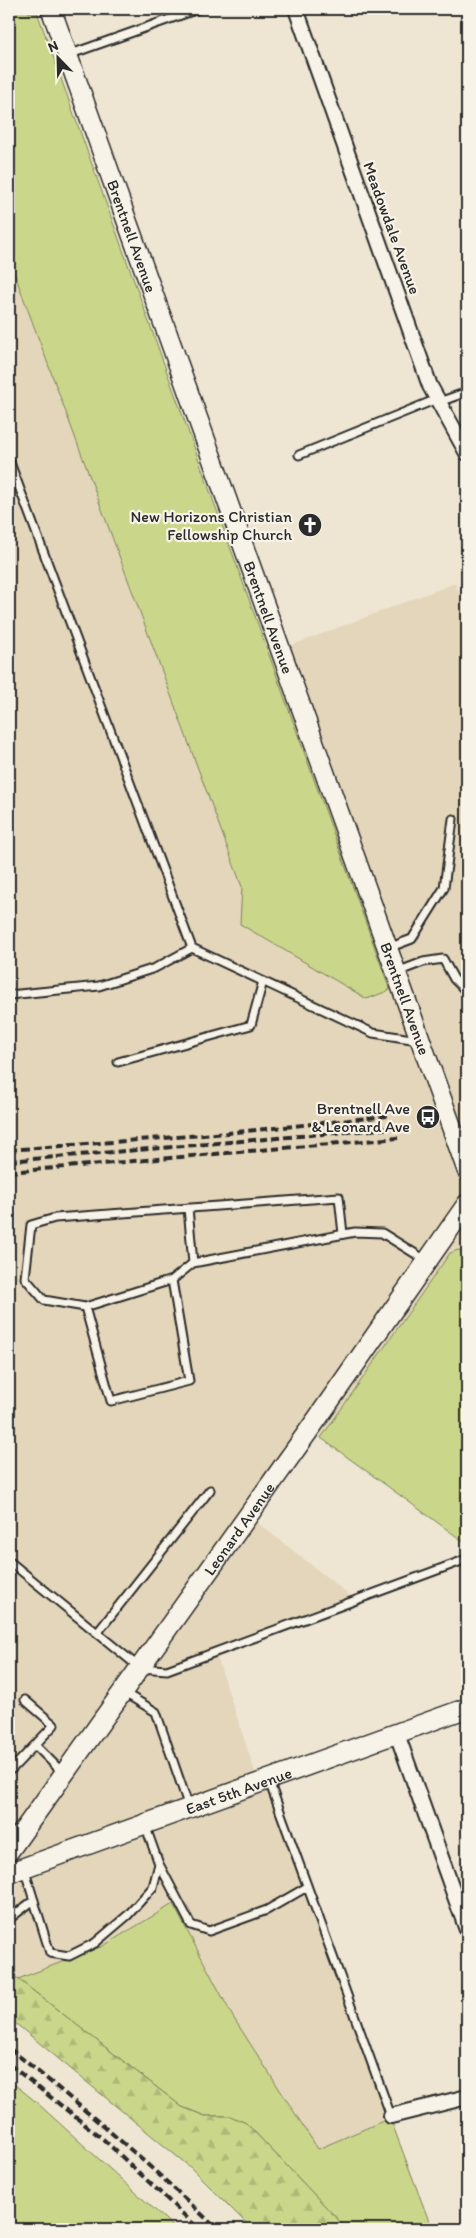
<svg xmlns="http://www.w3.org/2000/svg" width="476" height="2238" font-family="Itim,sans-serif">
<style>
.built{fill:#e4d6ba}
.green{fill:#cad78a;stroke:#7a815a}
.forest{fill:url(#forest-firs);stroke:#7a815a}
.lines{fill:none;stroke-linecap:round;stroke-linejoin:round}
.lane-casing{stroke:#2b2b2b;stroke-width:11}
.street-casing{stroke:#2b2b2b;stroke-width:18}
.secondary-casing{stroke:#2b2b2b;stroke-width:22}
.lane{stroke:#f7f3e8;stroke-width:7}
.street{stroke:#f7f3e8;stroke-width:14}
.secondary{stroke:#f7f3e8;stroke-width:19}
.rail{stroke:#2b2b2b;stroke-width:4;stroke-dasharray:8 4;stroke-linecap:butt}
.labels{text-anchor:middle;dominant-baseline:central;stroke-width:4.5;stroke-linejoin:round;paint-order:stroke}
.street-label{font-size:16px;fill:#2b2b2b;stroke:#f7f3e8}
.poi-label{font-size:16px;fill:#2b2b2b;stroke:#f7f3e8;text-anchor:end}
</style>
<defs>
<pattern id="forest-firs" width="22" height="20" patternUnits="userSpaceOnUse" patternTransform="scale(1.25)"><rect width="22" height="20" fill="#cad78a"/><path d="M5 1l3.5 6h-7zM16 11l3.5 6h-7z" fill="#aeb977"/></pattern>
</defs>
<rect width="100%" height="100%" fill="#eee6d3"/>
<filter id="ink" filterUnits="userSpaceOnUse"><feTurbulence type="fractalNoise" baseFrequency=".02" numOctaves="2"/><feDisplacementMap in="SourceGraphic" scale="10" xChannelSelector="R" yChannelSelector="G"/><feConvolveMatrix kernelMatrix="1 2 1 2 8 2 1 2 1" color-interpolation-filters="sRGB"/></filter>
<g filter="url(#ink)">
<!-- built -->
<path class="built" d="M 9,259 L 242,887 L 240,924 L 390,989 L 269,654 L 455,583 L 467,613 L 467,1252 L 458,1251 L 450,1253 L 321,1438 L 309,1431 L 249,1516 L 356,1600 L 215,1651 L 258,1781 L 276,1796 L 390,2118 L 318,2149 L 233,2017 L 173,1904 L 103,1946 L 18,1979 L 9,1972 Z"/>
<!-- green -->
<path class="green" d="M 9,9 L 27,9 L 29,13 L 37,12 L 390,990 L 367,999 L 240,924 L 242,887 L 9,259 Z
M 458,1250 L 467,1252 L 467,1544 L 321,1438 L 450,1253 Z
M 173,1904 L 233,2017 L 318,2149 L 390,2118 L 432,2229 L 347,2229 L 246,2123 L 230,2116 L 205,2116 L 182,2107 L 18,1979 L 103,1946 Z
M 9,2080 L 35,2101 L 176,2229 L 9,2229 Z"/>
<!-- forest -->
<path class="forest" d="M 9,1972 L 182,2107 L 205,2116 L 230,2116 L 246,2123 L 347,2229 L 252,2229 L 191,2168 L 9,2018 Z"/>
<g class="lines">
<!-- lane casing -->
<g class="lane-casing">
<path id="lane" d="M 68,55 L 198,9
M 439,402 L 467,392
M 299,455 L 437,399
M 9,460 L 192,948 L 373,1033 L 418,1040
M 388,948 L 412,939 L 444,888 L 453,819
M 397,972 L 423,962 L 443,959 L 454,979 L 467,992
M 9,995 L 99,986 L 155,968 L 192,948
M 118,1062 L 251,1025 L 263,981
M 188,1208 L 193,1263
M 172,1280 L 189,1381 L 111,1401 L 85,1307 L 172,1280 L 193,1263 L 355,1232 L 382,1233 L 427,1261
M 85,1307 L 44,1300 L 25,1278 L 31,1225 L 55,1218 L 339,1197 L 343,1234
M 9,1561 L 140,1668 L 167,1670 L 467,1559
M 98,1632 L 210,1490
M 123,1692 L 156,1712 L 189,1807
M 35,1745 L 64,1774
M 9,1769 L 12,1769 L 54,1725 L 25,1700
M 269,1781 L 391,2116
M 159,1864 L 191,1925 L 209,1931 L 267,1910 L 307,1887
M 24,1868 L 50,1953 L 69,1956 L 95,1943 L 128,1915 L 153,1887 L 159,1864 L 145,1825
M 9,1919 L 34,1900"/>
</g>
<!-- street casing -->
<g class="street-casing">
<path id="street" d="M 296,9 L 430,386 L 467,453
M 397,1734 L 467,1930
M 391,2116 L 467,2097"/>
</g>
<!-- secondary casing -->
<g class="secondary-casing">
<g id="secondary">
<path id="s1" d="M 51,9 L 467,1170"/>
<path id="s2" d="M 9,1851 L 317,1419 L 467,1204"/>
<path id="s3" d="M 9,1873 L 467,1708"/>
</g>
</g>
<!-- lane -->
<use href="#lane" class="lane"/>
<!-- street -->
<use href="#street" class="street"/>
<!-- secondary -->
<use href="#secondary" class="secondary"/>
<!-- rail -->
<path class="rail" d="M 9,1150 L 228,1133 L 387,1116
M 9,1161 L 393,1128
M 9,1172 L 398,1138
M 9,2048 C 81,2106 151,2165 217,2229
M 9,2064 L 103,2139 L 199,2229"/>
</g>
</g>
<!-- icons -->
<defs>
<g id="church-disc" transform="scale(1.25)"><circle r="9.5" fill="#2b2b2b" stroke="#f7f3e8"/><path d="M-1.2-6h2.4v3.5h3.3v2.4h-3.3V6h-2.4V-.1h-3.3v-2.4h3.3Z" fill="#fff"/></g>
<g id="bus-disc" transform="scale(1.25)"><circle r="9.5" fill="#2b2b2b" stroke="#f7f3e8"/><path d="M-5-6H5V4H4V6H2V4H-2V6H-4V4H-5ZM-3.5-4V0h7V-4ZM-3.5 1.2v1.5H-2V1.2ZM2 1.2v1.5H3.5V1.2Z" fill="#fff"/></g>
</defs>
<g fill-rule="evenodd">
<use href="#church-disc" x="310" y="525"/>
<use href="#bus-disc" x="428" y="1117"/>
</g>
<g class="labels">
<!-- street labels -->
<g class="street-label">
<text transform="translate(392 228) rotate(70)">Meadowdale Avenue</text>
<text stroke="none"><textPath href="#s1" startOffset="241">Brentnell Avenue</textPath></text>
<text stroke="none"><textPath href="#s1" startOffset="646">Brentnell Avenue</textPath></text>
<text stroke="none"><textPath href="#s1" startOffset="1051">Brentnell Avenue</textPath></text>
<text stroke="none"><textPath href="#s2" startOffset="396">Leonard Avenue</textPath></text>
<text stroke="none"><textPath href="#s3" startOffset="244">East 5th Avenue</textPath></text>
</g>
<!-- poi labels -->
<g class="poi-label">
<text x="292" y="516">New Horizons Christian<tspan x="292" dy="18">Fellowship Church</tspan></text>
<text x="410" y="1108">Brentnell Ave<tspan x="410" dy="18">&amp; Leonard Ave</tspan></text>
</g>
</g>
<!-- margin -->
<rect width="476" height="2238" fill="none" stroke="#f7f3e8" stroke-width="30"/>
<rect x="15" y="15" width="446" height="2208" fill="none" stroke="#2b2b2b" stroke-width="2" filter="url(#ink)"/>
<!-- north arrow -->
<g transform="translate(58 58) rotate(337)" stroke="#f7f3e8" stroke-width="4" paint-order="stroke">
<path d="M0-4L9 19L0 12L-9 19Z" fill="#2b2b2b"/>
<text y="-8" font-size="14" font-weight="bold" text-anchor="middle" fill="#2b2b2b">N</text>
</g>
</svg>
